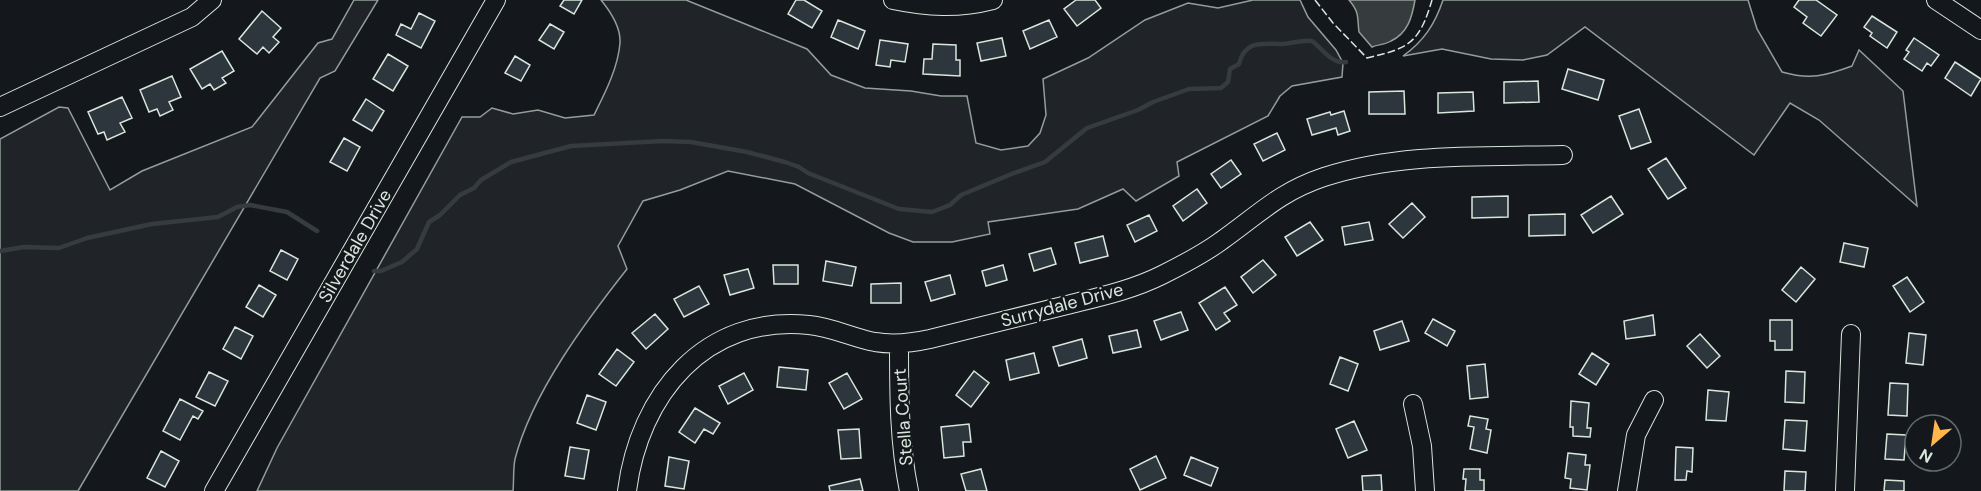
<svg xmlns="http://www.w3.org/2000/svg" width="1981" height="491" font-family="'DM Sans',sans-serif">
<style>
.green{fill:#202428;stroke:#939e99;stroke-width:1.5}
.water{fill:#363b3e;stroke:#939e99;stroke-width:1.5}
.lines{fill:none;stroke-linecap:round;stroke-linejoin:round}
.stream{stroke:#363b3e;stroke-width:4.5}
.building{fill:#2c363c;stroke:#d8e6dc;stroke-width:1.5}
.minor-casing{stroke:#d8e6dc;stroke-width:20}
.minor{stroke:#14181c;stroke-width:18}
.fence{stroke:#d8e6dc;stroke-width:1.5;stroke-dasharray:8 3;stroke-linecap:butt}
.labels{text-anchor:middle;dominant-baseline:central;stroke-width:4.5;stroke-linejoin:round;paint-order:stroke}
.street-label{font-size:18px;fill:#d8e6dc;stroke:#14181c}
</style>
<rect width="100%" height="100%" fill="#14181c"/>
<!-- green -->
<path class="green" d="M 354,0 L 378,0 L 335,71 L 320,78 L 78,491 L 0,491 L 0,139 L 59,107 L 68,108 L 110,190 L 142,171 L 252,127 L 318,43 L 332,39 Z
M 601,0 L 686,0 L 807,49 L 831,75 L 865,88 L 911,91 L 941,96 L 967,96 L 976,143 L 1001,150 L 1028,146 L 1040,133 L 1046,115 L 1043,79 L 1088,58 L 1145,20 L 1188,3 L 1218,8 L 1253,0 L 1300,0 L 1308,17 L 1336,50 L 1343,63 L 1342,77 L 1292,86 L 1280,96 L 1268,116 L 1177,162 L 1179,176 L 1136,201 L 1123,189 L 1078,209 L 988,222 L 990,234 L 952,242 L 913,242 L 889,233 L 795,184 L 728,171 L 680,190 L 643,201 L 618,246 L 627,269 C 586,321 532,393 515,459 C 513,469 514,481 513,491 L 257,491 L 277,448 L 462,117 L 480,117 L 492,108 L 513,114 L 538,110 L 565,118 L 594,115 C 605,93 618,68 620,43 C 621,28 610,11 601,0 Z
M 1443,0 L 1748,0 L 1757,29 L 1782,72 C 1810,80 1825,76 1852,66 L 1859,50 L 1903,91 L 1917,206 L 1819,120 L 1790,103 L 1754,155 L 1585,27 L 1547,55 L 1523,60 L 1491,59 L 1442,49 L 1403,56 C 1424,41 1435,24 1443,0 Z"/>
<!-- water -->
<path class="water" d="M 1349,0 L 1415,0 C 1412,17 1408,33 1391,41 C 1385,45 1379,44 1372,47 L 1359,32 C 1357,17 1360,13 1349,0 Z"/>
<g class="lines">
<!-- stream -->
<path class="stream" d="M 0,251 L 24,247 L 59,248 L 87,238 L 152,224 L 218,217 L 237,207 L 250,205 L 287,212 L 317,231
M 374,271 L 381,271 L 402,262 L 417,249 L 429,222 L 440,215 L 460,195 L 474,188 L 481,180 L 511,162 L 571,146 L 663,141 L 691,142 L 747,152 L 785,162 L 799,167 L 808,173 L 899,209 L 932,212 L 950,205 L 961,195 L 1014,173 L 1045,162 L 1087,128 L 1138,110 L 1153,102 L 1189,89 L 1221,88 L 1228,82 L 1230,69 L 1239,64 C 1245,39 1264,44 1283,44 C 1293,43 1302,40 1312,41 C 1323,49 1331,64 1346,62"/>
</g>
<!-- building -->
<path class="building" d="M 564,0 L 582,0 L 574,14 L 560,6 Z
M 796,0 L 804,0 L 822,11 L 812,28 L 788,14 Z
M 1076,0 L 1095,0 L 1101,8 L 1077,26 L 1064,9 Z
M 1799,0 L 1816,0 L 1837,15 L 1821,36 L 1803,23 L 1807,17 L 1794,7 Z
M 262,11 L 281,28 L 273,37 L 279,42 L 269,53 L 263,47 L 257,54 L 239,39 Z
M 419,13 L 435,21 L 421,48 L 396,35 L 401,24 L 411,29 Z
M 1872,16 L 1897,32 L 1887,48 L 1870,36 L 1872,33 L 1864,27 Z
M 838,20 L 865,31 L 858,49 L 831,37 Z
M 1049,20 L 1057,37 L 1030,49 L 1023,31 Z
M 550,24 L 564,32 L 554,49 L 539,40 Z
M 1002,38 L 1006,56 L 981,61 L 977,43 Z
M 1914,38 L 1939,55 L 1931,66 L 1927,63 L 1922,71 L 1904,59 L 1909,52 L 1906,50 Z
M 880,40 L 908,44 L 905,62 L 891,60 L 890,67 L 876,65 Z
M 933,44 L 956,45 L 956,60 L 960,60 L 960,76 L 923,74 L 924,59 L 932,59 Z
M 222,51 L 234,71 L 222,78 L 226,83 L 214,90 L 210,84 L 202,89 L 190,69 Z
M 388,54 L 408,66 L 393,91 L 373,79 Z
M 515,56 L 530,65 L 521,81 L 505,73 Z
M 1955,62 L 1981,79 L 1971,96 L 1945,78 Z
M 1568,69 L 1604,80 L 1598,100 L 1562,89 Z
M 172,76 L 181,97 L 169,102 L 173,110 L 160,116 L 157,109 L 149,112 L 140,90 Z
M 1538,81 L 1539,102 L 1504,103 L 1504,82 Z
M 1404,91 L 1405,114 L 1369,114 L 1369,92 Z
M 1473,92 L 1474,111 L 1438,113 L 1438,93 Z
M 122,97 L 132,118 L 120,123 L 125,132 L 107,140 L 104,132 L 98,134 L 88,112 Z
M 366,99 L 384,111 L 372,131 L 353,120 Z
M 1639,109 L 1651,142 L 1631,149 L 1619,116 Z
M 1344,111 L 1350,131 L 1338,135 L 1336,128 L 1312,135 L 1307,119 L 1330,112 L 1331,115 Z
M 1277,133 L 1285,150 L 1263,161 L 1254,144 Z
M 344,138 L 360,147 L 347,171 L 330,162 Z
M 1666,158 L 1686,188 L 1668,199 L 1648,169 Z
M 1231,160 L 1241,174 L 1221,188 L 1211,174 Z
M 1197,189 L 1207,203 L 1183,221 L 1173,206 Z
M 1508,196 L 1508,217 L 1472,218 L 1472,197 Z
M 1611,196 L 1623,214 L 1593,233 L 1581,215 Z
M 1412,203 L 1425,217 L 1403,238 L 1389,224 Z
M 1565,214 L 1565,235 L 1529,236 L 1529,215 Z
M 1149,215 L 1157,231 L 1135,242 L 1127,225 Z
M 1310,222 L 1323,240 L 1297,256 L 1285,237 Z
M 1369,222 L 1373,240 L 1345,245 L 1342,227 Z
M 1103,236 L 1108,256 L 1080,263 L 1075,243 Z
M 1844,243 L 1868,248 L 1864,267 L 1840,262 Z
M 1051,248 L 1056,264 L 1034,271 L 1029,254 Z
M 281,250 L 298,259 L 287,280 L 270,271 Z
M 1263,260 L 1276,275 L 1253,293 L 1241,277 Z
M 826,261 L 856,267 L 852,286 L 823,281 Z
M 773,265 L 798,265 L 798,284 L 774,284 Z
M 1003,265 L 1007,280 L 986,286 L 982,271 Z
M 1801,267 L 1815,279 L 1796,302 L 1782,290 Z
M 748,269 L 754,288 L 730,295 L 724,275 Z
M 950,275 L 955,294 L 931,301 L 925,282 Z
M 1907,277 L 1924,302 L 1910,312 L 1893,286 Z
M 901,283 L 901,303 L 871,303 L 871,284 Z
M 259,285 L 276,295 L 263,317 L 246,307 Z
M 699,286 L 709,304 L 684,317 L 674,299 Z
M 1225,287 L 1237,305 L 1224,313 L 1230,321 L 1216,330 L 1199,303 Z
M 1181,312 L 1188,330 L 1161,340 L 1154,321 Z
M 655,314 L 668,329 L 646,349 L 632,333 Z
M 1653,315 L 1655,335 L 1626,339 L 1624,321 Z
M 1433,319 L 1455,331 L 1447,346 L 1425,333 Z
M 1770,320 L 1792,320 L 1792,350 L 1775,350 L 1775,341 L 1770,341 Z
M 1402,321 L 1409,341 L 1380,350 L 1374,331 Z
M 235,327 L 253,336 L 241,359 L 223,349 Z
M 1137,330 L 1141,347 L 1113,353 L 1109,336 Z
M 1909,333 L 1926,335 L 1923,365 L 1906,363 Z
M 1700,334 L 1720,356 L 1707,368 L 1687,346 Z
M 1082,339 L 1087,358 L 1059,366 L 1053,347 Z
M 617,349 L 634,362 L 616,386 L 599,374 Z
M 1034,353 L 1039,373 L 1010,380 L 1006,360 Z
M 1592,353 L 1609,364 L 1596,385 L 1579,374 Z
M 1340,357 L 1358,364 L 1348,391 L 1330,384 Z
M 1485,364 L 1488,397 L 1470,399 L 1467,366 Z
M 779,367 L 808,370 L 806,390 L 777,387 Z
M 974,371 L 989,383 L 971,407 L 956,395 Z
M 1786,371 L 1805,372 L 1804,403 L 1785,402 Z
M 209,372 L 228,381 L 215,406 L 196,397 Z
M 744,373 L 753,390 L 728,404 L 719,386 Z
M 847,373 L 862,399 L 844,409 L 829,383 Z
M 1890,383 L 1908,384 L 1907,416 L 1888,415 Z
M 1708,390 L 1729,392 L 1726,421 L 1706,420 Z
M 587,395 L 606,402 L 596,430 L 577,423 Z
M 180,399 L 203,411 L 198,419 L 193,416 L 180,440 L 163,431 Z
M 1571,401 L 1589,403 L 1587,428 L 1591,428 L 1590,437 L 1573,436 L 1573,427 L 1570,427 Z
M 695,408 L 720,423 L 713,434 L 704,429 L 695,443 L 679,432 Z
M 1470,416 L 1488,419 L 1486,429 L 1491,430 L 1487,453 L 1470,449 L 1474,427 L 1468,426 Z
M 1785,420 L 1807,421 L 1805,451 L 1783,449 Z
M 1354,421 L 1367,450 L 1348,458 L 1336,429 Z
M 969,424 L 971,442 L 963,442 L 964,456 L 944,458 L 941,427 Z
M 859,429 L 861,458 L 841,459 L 838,430 Z
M 1887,434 L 1906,435 L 1904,460 L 1885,459 Z
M 570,447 L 589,450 L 584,479 L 565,476 Z
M 1676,447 L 1693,448 L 1692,472 L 1687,471 L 1686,480 L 1675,480 Z
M 161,451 L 179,461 L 165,487 L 147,478 Z
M 1568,453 L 1586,455 L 1585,465 L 1590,465 L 1587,490 L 1570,488 L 1571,479 L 1565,478 Z
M 1156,456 L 1166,478 L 1140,490 L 1130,469 Z
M 669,457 L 689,461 L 684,489 L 665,486 Z
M 1191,457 L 1218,468 L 1211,486 L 1184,475 Z
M 981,469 L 987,491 L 966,491 L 961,474 Z
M 1464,469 L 1480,469 L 1480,480 L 1484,480 L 1484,491 L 1465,491 L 1466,479 L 1463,479 Z
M 1785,471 L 1806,472 L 1805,491 L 1784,491 Z
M 1381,475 L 1382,491 L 1363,491 L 1362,476 Z
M 860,479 L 863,491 L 830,491 L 829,486 Z
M 1885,480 L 1904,481 L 1904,491 L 1884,491 Z"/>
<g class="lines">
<!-- minor casing -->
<g class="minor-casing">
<path id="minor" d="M 893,0 C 927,7 958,9 993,0
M 1936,0 L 1981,30
M 0,107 L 192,17 L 212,0
M 899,344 C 899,393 899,443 909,491
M 1413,404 L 1422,446 L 1425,491
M 214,491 L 496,0
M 627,491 C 639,395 705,314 809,325 C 832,327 853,338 875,342 C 894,345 912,343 930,339 C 976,328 1021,316 1067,305 C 1099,297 1132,290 1162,275 C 1182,265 1202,255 1221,241 C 1258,215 1279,192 1324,177 C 1400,152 1484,157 1563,155
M 1627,491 L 1636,435 L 1654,400
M 1845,491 L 1851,334"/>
</g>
<!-- minor -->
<use href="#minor" class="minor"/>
<!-- fence -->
<path class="fence" d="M 1315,0 L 1333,23 L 1367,58 C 1409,48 1419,44 1432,0"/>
</g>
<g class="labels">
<!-- street labels -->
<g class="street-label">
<text transform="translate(355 246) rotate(-60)">Silverdale Drive</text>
<text transform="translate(1062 305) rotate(-15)">Surrydale Drive</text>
<text transform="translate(903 417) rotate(-94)">Stella Court</text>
</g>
</g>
<!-- north arrow -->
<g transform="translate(1933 443) rotate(209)"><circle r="28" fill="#14181c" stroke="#626a69" stroke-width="1.5"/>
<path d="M0-4.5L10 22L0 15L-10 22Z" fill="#ffb74d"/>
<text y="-9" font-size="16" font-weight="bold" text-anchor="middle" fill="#d8e6dc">N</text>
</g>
</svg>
